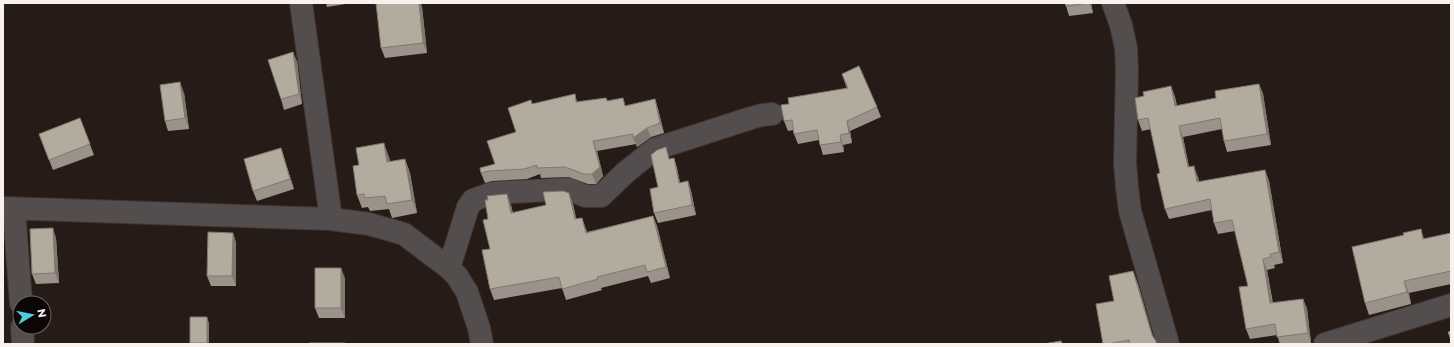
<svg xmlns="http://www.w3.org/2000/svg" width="1454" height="347" font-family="Montserrat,sans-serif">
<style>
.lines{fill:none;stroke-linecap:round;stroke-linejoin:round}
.street-casing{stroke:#403531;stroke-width:24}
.street{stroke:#544d4e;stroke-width:22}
.wall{fill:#9b9389}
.shaded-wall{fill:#7e786f}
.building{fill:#b4ab9f;stroke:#7e786f}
</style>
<rect width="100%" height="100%" fill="#271b17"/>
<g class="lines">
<!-- street casing -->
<g class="street-casing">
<path id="street" d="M 301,3 L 331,219
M 1113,3 L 1121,25 L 1126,48 L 1127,69 L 1125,163 L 1127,187 L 1130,211 L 1168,344
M 3,208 L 331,219 L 369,224 L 404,234 L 449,268 L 457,276 L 467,292 L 479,328 L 482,344
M 14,210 L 21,303
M 449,268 L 468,207 L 473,200 L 493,193 L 569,189 L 585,196 L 601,196 L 626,172 L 655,149 L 751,118 L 762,115 L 772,114
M 22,327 L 23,344
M 1325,344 L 1451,305"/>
</g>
<!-- street -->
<use href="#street" class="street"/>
</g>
<!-- wall -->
<path class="wall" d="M 326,3 L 352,3 L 327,7 Z
M 1091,3 L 1093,13 L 1069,16 L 1066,6 Z
M 422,7 L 427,53 L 385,58 L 381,48 Z
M 293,52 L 297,62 L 302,104 L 284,110 L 281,99 Z
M 842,74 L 877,107 L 881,117 L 850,131 L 852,143 L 843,145 L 844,152 L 823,155 L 820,145 L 819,140 L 798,144 L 794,134 L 794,130 L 788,131 L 784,121 L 789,104 L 847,89 Z
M 1259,84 L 1263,94 L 1271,145 L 1227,152 L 1224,141 L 1222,129 L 1183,137 L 1189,167 L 1198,177 L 1199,182 L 1265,170 L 1269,181 L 1283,263 L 1274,265 L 1275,268 L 1267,270 L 1273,303 L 1303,299 L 1307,309 L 1311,343 L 1306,344 L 1280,344 L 1277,335 L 1250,339 L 1246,329 L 1248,286 L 1235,231 L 1218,234 L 1214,223 L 1212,210 L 1169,219 L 1165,209 L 1160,173 L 1151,129 L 1142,131 L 1138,120 L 1144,96 L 1171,86 L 1175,97 L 1177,106 L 1216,98 Z
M 184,93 L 189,129 L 168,131 L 165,121 Z
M 575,94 L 577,102 L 606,98 L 608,101 L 626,106 L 655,99 L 658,109 L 664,133 L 651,137 L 637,147 L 636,144 L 597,151 L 603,176 L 596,184 L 588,184 L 569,177 L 541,178 L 540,174 L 527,179 L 492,181 L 485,183 L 481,173 L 495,164 L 516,132 L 532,104 Z
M 80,118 L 94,155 L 53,170 L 39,134 Z
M 281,148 L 294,189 L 257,201 L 253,191 Z
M 389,157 L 390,162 L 405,159 L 410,173 L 417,213 L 392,218 L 389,209 L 370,211 L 368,207 L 362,208 L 357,195 L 359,165 Z
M 674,158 L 677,168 L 680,183 L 688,181 L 691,191 L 696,215 L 658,223 L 654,213 L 658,187 Z
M 573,204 L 576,219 L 586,229 L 587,232 L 653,216 L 657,226 L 670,278 L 651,283 L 648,276 L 601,288 L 602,290 L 566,300 L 562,288 L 494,300 L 490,289 L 490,249 L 488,219 L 511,205 L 513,213 Z
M 1421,229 L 1424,239 L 1451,233 L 1451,284 L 1409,293 L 1411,304 L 1369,315 L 1365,303 L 1404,235 Z
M 233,233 L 236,243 L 236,286 L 211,286 L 207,276 Z
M 56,238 L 59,283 L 36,284 L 32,274 Z
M 1133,271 L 1138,284 L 1153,338 L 1157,344 L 1103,344 L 1114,301 Z
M 345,278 L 345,318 L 319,318 L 315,308 Z"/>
<!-- shaded-wall -->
<path class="shaded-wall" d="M 419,3 L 421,3 L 422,7 L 427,53 L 423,43 Z
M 1089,3 L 1091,3 L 1093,13 Z
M 293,52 L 297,62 L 302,104 L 299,94 Z
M 180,82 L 184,93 L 189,129 L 185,118 Z
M 1259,84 L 1263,94 L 1271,145 L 1267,134 Z
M 1171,86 L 1175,97 L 1179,116 L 1175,106 Z
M 655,99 L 658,109 L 664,133 L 660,123 Z
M 847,121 L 850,131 L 852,143 L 849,133 Z
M 1179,126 L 1183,137 L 1191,178 L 1188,167 Z
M 647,128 L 651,137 L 637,147 L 633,138 Z
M 840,135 L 843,145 L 844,152 L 841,142 Z
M 593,141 L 597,151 L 603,176 L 596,184 L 592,174 Z
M 384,143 L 389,157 L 392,176 L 387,162 Z
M 281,148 L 284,158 L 294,189 L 290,179 Z
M 674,158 L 677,168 L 682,193 L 679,183 Z
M 405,159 L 410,173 L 417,213 L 412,200 Z
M 1194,166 L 1198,177 L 1201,193 L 1197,182 Z
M 1265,170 L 1269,181 L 1283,263 L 1279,252 Z
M 688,181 L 691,191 L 696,215 L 692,205 Z
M 569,193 L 573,204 L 579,230 L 575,219 Z
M 507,194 L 511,205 L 515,224 L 511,213 Z
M 653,216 L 657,226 L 670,278 L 666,267 Z
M 582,218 L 586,229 L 590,243 L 586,233 Z
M 53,228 L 56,238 L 59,283 L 55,273 Z
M 233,233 L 236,243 L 236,286 L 232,276 Z
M 1263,259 L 1267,270 L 1274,314 L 1270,303 Z
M 341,268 L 345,278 L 345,318 L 341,308 Z
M 1133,271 L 1138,284 L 1155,343 L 1152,335 Z
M 1404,281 L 1409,293 L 1411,304 L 1407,292 Z
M 1303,299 L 1307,309 L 1311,343 L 1308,333 Z
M 207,317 L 209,323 L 209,344 L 207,343 Z"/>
<!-- building -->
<path class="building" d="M 376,3 L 419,3 L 423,43 L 381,48 Z
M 1065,3 L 1089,3 L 1066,6 Z
M 293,52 L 299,94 L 281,99 L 268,60 Z
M 859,66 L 877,107 L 847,121 L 849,133 L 840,135 L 841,142 L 820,145 L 817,130 L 794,134 L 792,120 L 784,121 L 781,105 L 789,104 L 788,98 L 848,88 L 842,74 Z
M 180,82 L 185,118 L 165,121 L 160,85 Z
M 1259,84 L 1267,134 L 1224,141 L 1220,118 L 1179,126 L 1188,167 L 1194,166 L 1197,182 L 1265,170 L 1279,252 L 1270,254 L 1271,257 L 1263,259 L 1270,303 L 1303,299 L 1308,333 L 1277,337 L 1275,324 L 1246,329 L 1239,287 L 1248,286 L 1232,220 L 1214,223 L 1210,199 L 1165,209 L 1157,174 L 1160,173 L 1148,118 L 1138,120 L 1135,98 L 1144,96 L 1143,92 L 1171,86 L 1175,106 L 1216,98 L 1215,91 Z
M 575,94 L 576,102 L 606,98 L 607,101 L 623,98 L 625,106 L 655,99 L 660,123 L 647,128 L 633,138 L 633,134 L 593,141 L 600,167 L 592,174 L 584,174 L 565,167 L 537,168 L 537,165 L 524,169 L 489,171 L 481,173 L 480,168 L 495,164 L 487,141 L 516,132 L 508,108 L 531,100 L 532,104 Z
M 80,118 L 90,144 L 49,160 L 39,134 Z
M 384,143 L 387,162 L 405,159 L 412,200 L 387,204 L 385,196 L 365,198 L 364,194 L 357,195 L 353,166 L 359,165 L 356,148 Z
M 666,147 L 669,159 L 674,158 L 679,183 L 688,181 L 692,205 L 654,213 L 650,189 L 658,187 L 651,155 L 657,150 Z
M 281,148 L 290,179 L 253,191 L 244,159 Z
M 563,191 L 569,193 L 575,219 L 582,218 L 586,233 L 653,216 L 666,267 L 647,272 L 645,265 L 597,277 L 598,279 L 562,289 L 559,277 L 490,289 L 482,250 L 490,249 L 483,220 L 488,219 L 485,200 L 488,200 L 487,196 L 507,194 L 511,213 L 546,205 L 543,192 Z
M 53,228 L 55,273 L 32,274 L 30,229 Z
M 1421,229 L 1423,239 L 1451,233 L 1451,271 L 1404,281 L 1407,292 L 1365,303 L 1352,247 L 1404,235 L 1403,233 Z
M 208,232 L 233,233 L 232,276 L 207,276 Z
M 315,268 L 341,268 L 341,308 L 315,308 Z
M 1133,271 L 1152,335 L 1157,343 L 1150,344 L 1130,344 L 1129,340 L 1107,344 L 1103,344 L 1096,304 L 1114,301 L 1109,276 Z
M 190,317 L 207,317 L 207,343 L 190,343 Z
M 1451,331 L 1451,340 L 1448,332 Z
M 1061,341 L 1062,344 L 1043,344 Z
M 309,343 L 345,343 L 345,344 L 309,344 Z"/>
<!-- border -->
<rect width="1454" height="347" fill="none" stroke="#f9f1ed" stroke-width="8"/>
<!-- north arrow -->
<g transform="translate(32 315) rotate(80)"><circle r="19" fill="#0c0706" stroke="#6b6562"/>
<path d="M0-3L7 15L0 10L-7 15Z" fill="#52cbda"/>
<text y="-6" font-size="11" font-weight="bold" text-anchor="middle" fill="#f9f1ed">N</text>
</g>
</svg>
